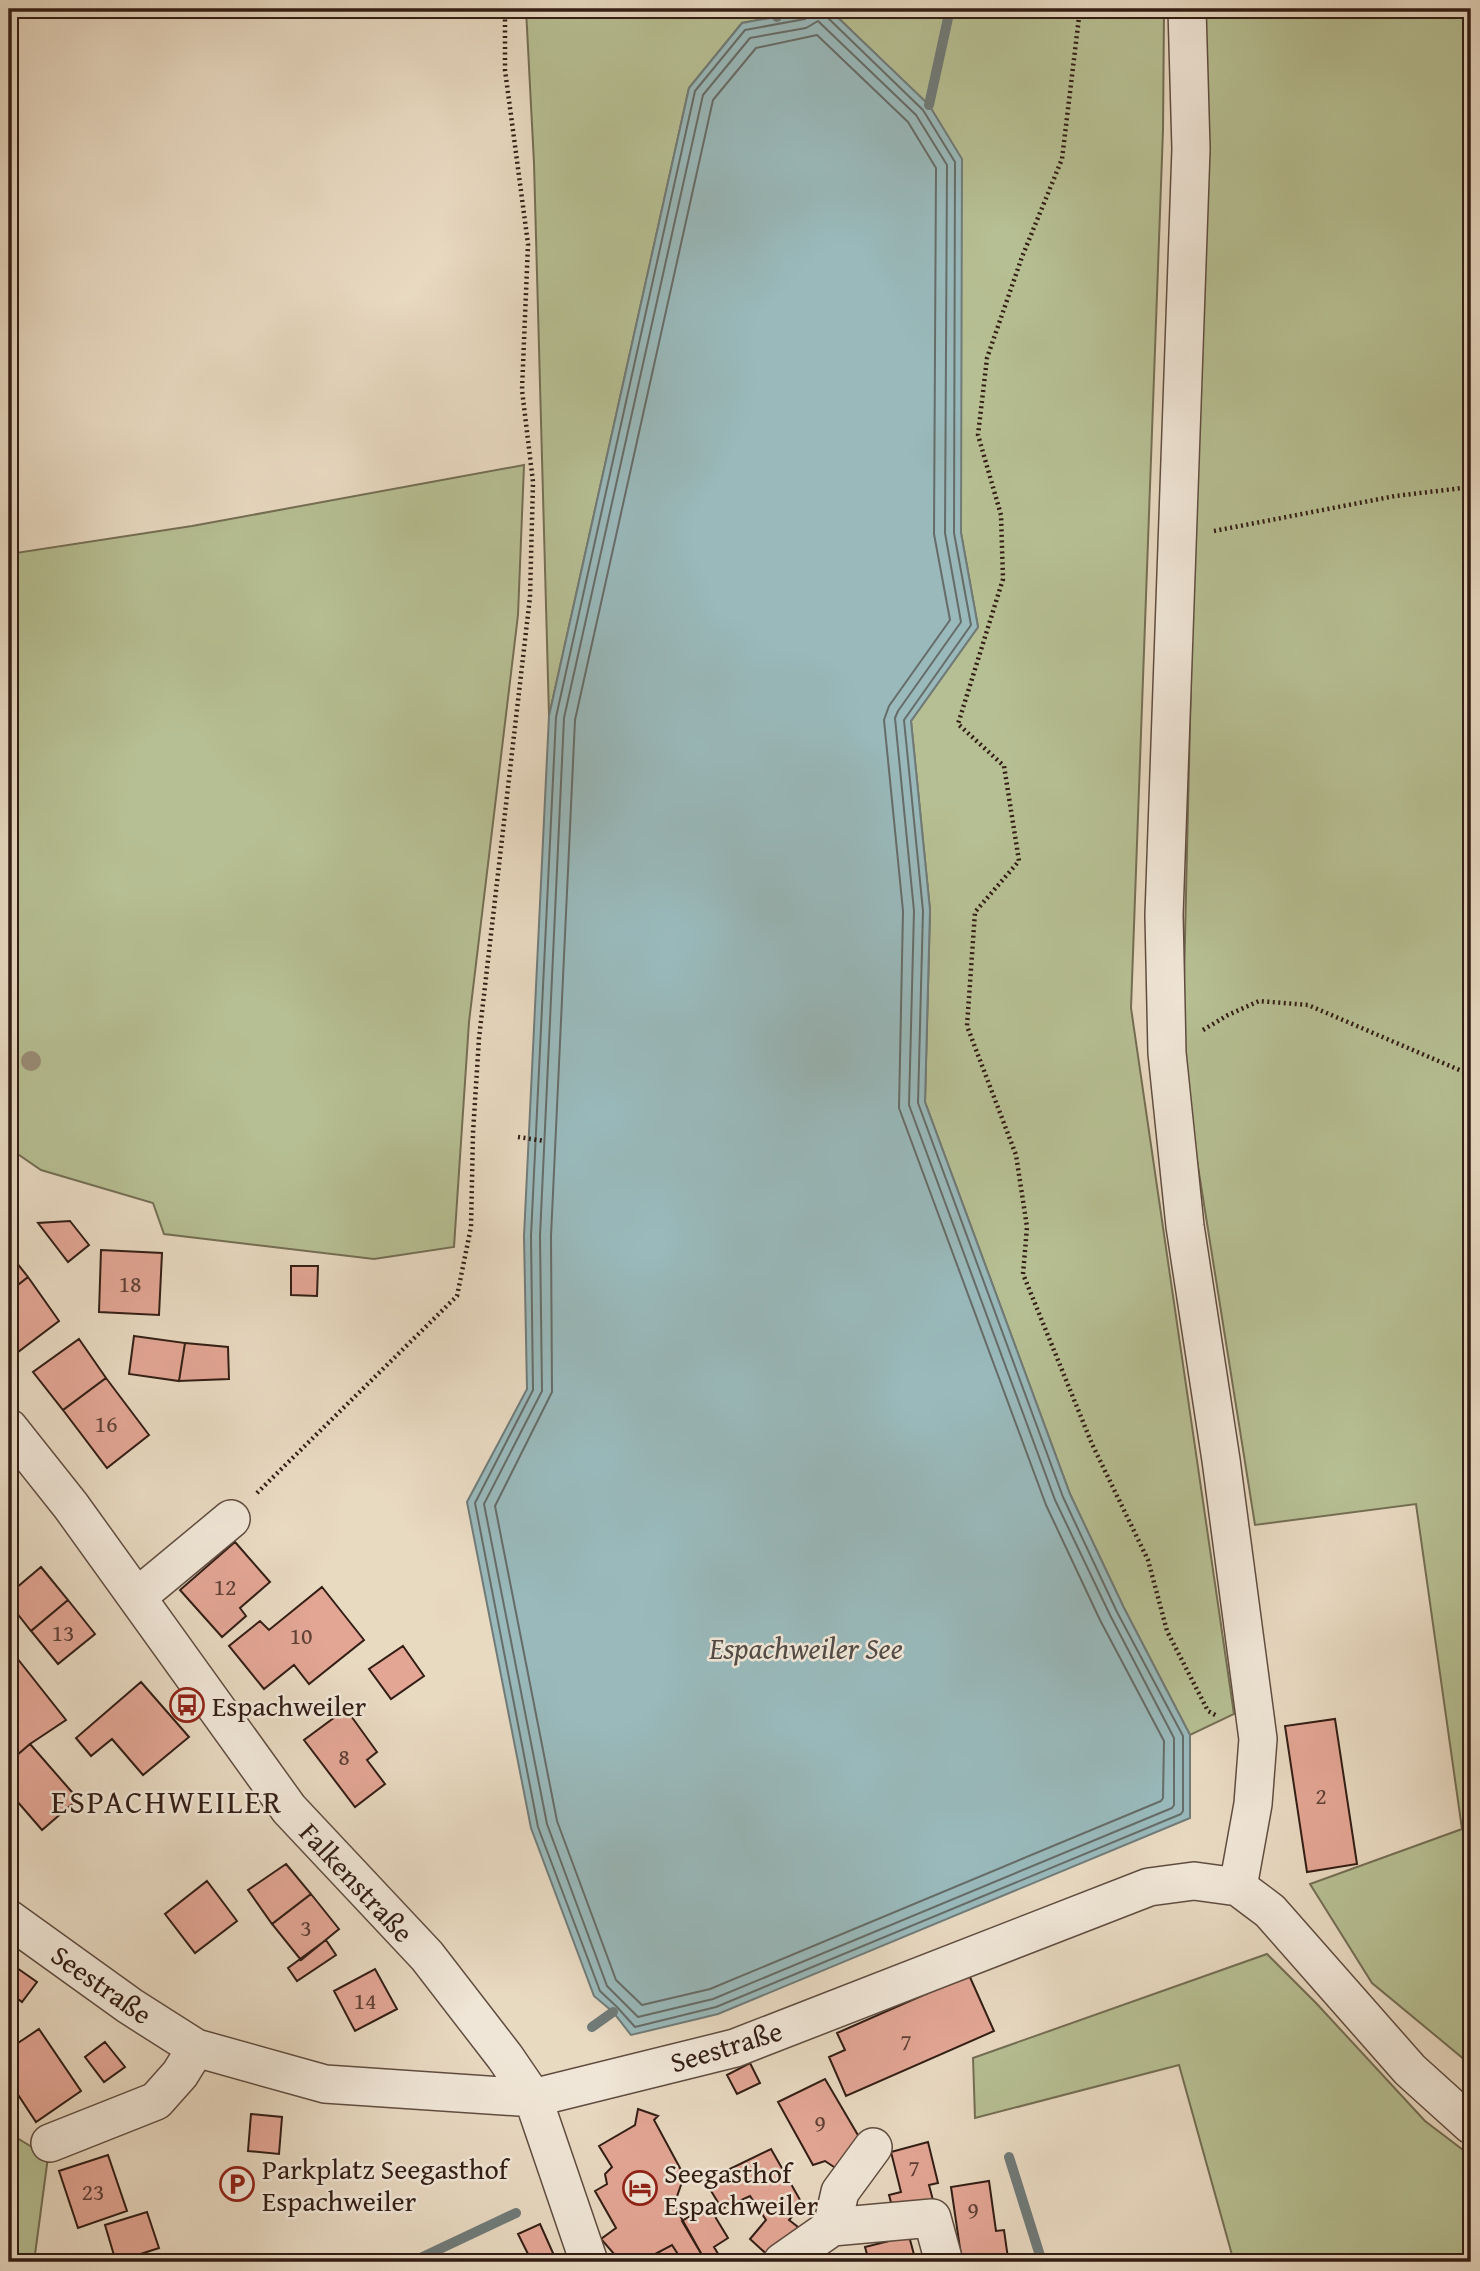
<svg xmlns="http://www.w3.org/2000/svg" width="1480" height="2271" font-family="'Gentium Book Plus',serif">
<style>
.green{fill:#b6bf93;stroke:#746e54;stroke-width:2}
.water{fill:#99b9bb;stroke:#707b79;stroke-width:2}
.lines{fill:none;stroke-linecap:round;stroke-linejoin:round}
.shore{stroke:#666c68;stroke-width:2}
.stream{stroke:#707b79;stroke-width:10}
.building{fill:#e3a695;stroke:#331e15;stroke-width:2}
.minor-casing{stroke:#604d40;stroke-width:40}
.path{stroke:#331e15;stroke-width:4.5;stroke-dasharray:2 3.5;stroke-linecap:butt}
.minor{stroke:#f0e6d7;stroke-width:37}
.tree{fill:#9a8d77}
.labels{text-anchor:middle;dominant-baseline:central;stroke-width:5;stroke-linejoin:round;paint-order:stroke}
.number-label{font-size:24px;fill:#5f4035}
.poi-label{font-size:28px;fill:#331e15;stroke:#f0e6d7;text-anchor:start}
.street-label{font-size:28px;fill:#331e15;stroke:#f0e6d7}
.water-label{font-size:30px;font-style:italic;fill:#524c47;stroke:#f0e6d7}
.quarter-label{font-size:32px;letter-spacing:2px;fill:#331e15;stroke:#f0e6d7}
</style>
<rect width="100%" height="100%" fill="#e8d9c1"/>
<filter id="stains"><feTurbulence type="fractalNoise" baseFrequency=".00286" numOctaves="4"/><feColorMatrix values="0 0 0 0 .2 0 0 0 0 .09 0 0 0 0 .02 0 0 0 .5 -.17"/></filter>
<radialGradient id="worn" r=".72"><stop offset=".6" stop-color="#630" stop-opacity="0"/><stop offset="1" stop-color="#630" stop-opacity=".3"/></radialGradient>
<!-- green -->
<path class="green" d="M 526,9 L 821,9 L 742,23 L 689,88 L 549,716 L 534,163 Z
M 829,9 L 1164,9 L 1163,130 L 1131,1008 L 1234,1714 L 1190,1735 L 1124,1608 L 1070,1494 L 925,1102 L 930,910 L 911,721 L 978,627 L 961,533 L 928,105 Z
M 1200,9 L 1471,9 L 1471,2065 L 1372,1983 L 1310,1884 L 1462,1829 L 1416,1504 L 1255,1525 L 1182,1066 L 1191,679 Z
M 524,465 L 518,615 L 469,1022 L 454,1247 L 374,1259 L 164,1234 L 153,1203 L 41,1170 L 9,1148 L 9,554 L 192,526 Z
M 1267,1954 L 1316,2003 L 1425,2121 L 1471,2156 L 1471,2262 L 1234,2262 L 1179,2065 L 975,2118 L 973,2058 Z
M 9,2133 L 48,2157 L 34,2262 L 9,2262 Z"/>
<!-- water -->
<path class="water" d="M 821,9 L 829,9 L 929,105 L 962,159 L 961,533 L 978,627 L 911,721 L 930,910 L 925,1102 L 1070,1494 L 1124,1608 L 1190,1735 L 1190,1818 L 718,2014 L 631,2035 L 613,2012 L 594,1996 L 531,1828 L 467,1502 L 527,1389 L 524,1236 L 549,716 L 689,88 L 742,23 Z"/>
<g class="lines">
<!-- shore -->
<path class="shore" d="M 810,9 L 809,15 L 805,19 L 745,30 L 695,91 L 556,717 L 531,1236 L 533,1390 L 475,1503 L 538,1827 L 600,1991 L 617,2007 L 635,2027 L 716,2007 L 1181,1814 L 1183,1811 L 1183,1736 L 1117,1612 L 1063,1497 L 918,1103 L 923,911 L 904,720 L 971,625 L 954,533 L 955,162 L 923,110 L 827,17 L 825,9
M 818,21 L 916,115 L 947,165 L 945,533 L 961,622 L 898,711 L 895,718 L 914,911 L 909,1105 L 1055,1500 L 1110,1615 L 1174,1738 L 1174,1805 L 1172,1808 L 713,1999 L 638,2017 L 607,1986 L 547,1824 L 484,1504 L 542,1391 L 540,1236 L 564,718 L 703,95 L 750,38 L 806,28 Z
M 817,35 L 908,122 L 936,168 L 934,534 L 950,620 L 889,706 L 884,720 L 903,911 L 899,1108 L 1046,1505 L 1100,1620 L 1164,1741 L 1163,1798 L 1161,1801 L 710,1989 L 642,2005 L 616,1980 L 557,1821 L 495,1506 L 552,1392 L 551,1236 L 575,720 L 713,100 L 756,48 Z"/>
<!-- stream -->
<path class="stream" d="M 775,9 L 777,17
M 929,105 L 950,9
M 592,2027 L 613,2012
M 1009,2157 L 1042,2262
M 412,2262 L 516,2213"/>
</g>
<!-- building -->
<path class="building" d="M 70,1221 L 89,1245 L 68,1262 L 38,1223 Z
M 101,1250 L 162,1253 L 159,1315 L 99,1312 Z
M 9,1253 L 28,1277 L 9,1292 Z
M 291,1266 L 318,1266 L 317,1296 L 291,1295 Z
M 28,1277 L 59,1321 L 18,1352 L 9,1339 L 9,1292 Z
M 134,1336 L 185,1343 L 179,1381 L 129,1374 Z
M 79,1339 L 106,1378 L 63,1410 L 33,1372 Z
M 185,1343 L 228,1347 L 229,1379 L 179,1381 Z
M 106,1378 L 149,1435 L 107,1468 L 63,1410 Z
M 235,1542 L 270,1582 L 240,1608 L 246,1616 L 222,1637 L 180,1590 Z
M 41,1567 L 68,1600 L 31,1631 L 9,1603 L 9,1594 Z
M 322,1587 L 364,1640 L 309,1684 L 294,1665 L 264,1689 L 229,1646 L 260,1621 L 269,1630 Z
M 68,1600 L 95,1634 L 58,1664 L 31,1631 Z
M 403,1646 L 424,1676 L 391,1699 L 369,1669 Z
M 13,1653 L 66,1720 L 30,1744 L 9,1762 L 9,1657 Z
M 141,1682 L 189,1737 L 143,1775 L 112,1739 L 91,1756 L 76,1738 Z
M 346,1709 L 377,1752 L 367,1760 L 385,1784 L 355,1807 L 304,1740 Z
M 1335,1719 L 1357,1864 L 1307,1872 L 1285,1726 Z
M 30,1744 L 78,1799 L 42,1830 L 9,1792 L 9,1762 Z
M 286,1864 L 311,1894 L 272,1924 L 248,1890 Z
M 207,1881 L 237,1921 L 195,1953 L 165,1914 Z
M 311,1894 L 339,1929 L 301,1960 L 272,1924 Z
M 326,1940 L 336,1955 L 297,1981 L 288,1968 Z
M 17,1968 L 37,1982 L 22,2002 L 9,1992 L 9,1979 Z
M 375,1969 L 397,2009 L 355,2031 L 334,1991 Z
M 969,1975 L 994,2031 L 846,2096 L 829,2057 L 845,2050 L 837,2033 Z
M 39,2029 L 81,2091 L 36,2122 L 9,2081 L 9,2049 Z
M 105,2042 L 125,2067 L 104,2082 L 85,2057 Z
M 750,2063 L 760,2083 L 737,2094 L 727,2075 Z
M 825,2079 L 862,2142 L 840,2171 L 825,2161 L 813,2165 L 778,2102 Z
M 638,2109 L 658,2116 L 654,2120 L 687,2181 L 681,2185 L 674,2205 L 701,2253 L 685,2262 L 683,2262 L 672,2245 L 640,2262 L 621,2262 L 601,2239 L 616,2228 L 595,2191 L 607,2184 L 605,2174 L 612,2167 L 599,2146 L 635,2125 Z
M 251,2114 L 282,2117 L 279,2154 L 248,2151 Z
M 928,2142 L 938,2183 L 929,2185 L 934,2204 L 894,2214 L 889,2195 L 901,2192 L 891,2152 Z
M 771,2149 L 803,2205 L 789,2220 L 798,2227 L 773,2260 L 750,2239 L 766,2220 L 750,2196 L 722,2209 L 705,2181 Z
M 108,2155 L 127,2211 L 78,2228 L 59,2171 Z
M 989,2181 L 996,2231 L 1004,2230 L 1008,2258 L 962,2262 L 951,2187 Z
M 708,2205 L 728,2238 L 714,2247 L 723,2262 L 706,2262 L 682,2221 Z
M 147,2212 L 159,2248 L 116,2262 L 105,2225 Z
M 540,2224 L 557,2262 L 532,2262 L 518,2234 Z
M 909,2236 L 916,2262 L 869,2262 L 865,2247 Z
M 672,2245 L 683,2262 L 646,2262 L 645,2260 Z"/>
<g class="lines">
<!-- minor casing -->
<g class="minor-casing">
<path id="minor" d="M 1187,9 L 1191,149 L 1164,915 L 1167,1053 L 1185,1226 L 1221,1460 L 1258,1739 L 1253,1804 L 1238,1887
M 9,1428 L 71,1506 L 289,1809 L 427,1956 L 505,2057 L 533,2098 L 589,2262
M 137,1597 L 231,1519
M 9,1919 L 130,2006 L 196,2048 L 325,2084 L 533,2098 L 735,2048 L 1149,1887 L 1194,1881 L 1238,1887 L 1270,1911 L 1410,2070 L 1471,2125
M 50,2143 L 156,2101 L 180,2074 L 196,2048
M 832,2227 L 840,2192 L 873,2147
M 782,2262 L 832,2227 L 932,2218 L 944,2262"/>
</g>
<!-- path -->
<path class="path" d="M 1080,9 L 1062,159 L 1022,257 L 987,358 L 978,435 L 1001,515 L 1003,579 L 958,724 L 1004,766 L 1019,861 L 975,912 L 967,1026 L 1016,1155 L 1027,1227 L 1023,1274 L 1092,1444 L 1148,1560 L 1167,1631 L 1208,1711 L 1217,1716
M 1214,531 L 1395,496 L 1471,487
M 1203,1030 L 1228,1015 L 1259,1001 L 1308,1005 L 1471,1075
M 518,1137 L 545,1141
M 257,1493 L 457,1296 L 471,1227 L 473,1133 L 479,1038 L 530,597 L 533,482 L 522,390 L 528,244 L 505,70 L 505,9"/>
<!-- minor -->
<use href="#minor" class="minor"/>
</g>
<!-- trees -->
<circle class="tree" cx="31" cy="1061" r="10"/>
<!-- icons -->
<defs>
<g id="bus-ring" transform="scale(1.75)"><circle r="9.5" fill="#f0e6d7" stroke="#8f2418" stroke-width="1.5"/><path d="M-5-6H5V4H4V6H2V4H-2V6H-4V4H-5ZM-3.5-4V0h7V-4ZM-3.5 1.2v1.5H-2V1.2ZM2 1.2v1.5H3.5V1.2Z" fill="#8f2418"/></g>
<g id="parking-ring" transform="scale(1.75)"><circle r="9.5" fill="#f0e6d7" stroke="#8f2418" stroke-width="1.5"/><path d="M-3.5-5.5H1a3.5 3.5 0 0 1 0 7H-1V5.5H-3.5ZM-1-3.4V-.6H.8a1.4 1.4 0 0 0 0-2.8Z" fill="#8f2418"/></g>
<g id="hotel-ring" transform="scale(1.75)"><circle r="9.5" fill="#f0e6d7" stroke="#8f2418" stroke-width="1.5"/><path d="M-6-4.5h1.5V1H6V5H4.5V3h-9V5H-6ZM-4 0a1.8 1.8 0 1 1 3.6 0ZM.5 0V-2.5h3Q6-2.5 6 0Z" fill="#8f2418"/></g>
</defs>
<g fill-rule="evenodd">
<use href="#bus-ring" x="187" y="1705"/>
<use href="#parking-ring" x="237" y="2184"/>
<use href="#hotel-ring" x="640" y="2188"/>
</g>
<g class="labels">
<!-- number labels -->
<g class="number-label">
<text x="130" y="1283">18</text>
<text x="106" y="1423">16</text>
<text x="225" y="1586">12</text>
<text x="63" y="1632">13</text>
<text x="301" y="1635">10</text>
<text x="344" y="1756">8</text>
<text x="1321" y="1795">2</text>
<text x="306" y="1927">3</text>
<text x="365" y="2000">14</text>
<text x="906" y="2041">7</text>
<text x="820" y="2122">9</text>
<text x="914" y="2167">7</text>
<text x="93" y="2191">23</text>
<text x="973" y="2209">9</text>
</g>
<!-- poi labels -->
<g class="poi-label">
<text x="212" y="1705">Espachweiler</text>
<text x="262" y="2168">Parkplatz Seegasthof<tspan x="262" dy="32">Espachweiler</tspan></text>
<text x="664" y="2172">Seegasthof<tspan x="664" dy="32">Espachweiler</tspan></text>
</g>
<!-- street labels -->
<g class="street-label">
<text transform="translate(357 1882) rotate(47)">Falkenstraße</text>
<text transform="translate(102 1984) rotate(35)">Seestraße</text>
<text transform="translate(726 2046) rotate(-17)">Seestraße</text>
</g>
<!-- water labels -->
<g class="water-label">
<text x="806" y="1648">Espachweiler See</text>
</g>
<!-- quarter labels -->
<g class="quarter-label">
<text x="167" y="1801">ESPACHWEILER</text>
</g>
</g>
<!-- margin -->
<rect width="1480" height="2271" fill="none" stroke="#e8d9c1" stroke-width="35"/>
<rect x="10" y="10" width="1459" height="2250" fill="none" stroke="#331e15" stroke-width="3.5"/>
<rect x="18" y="18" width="1445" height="2236" fill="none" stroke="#331e15" stroke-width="2"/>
<rect width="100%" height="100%" filter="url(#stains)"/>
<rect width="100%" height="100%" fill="url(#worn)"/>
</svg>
